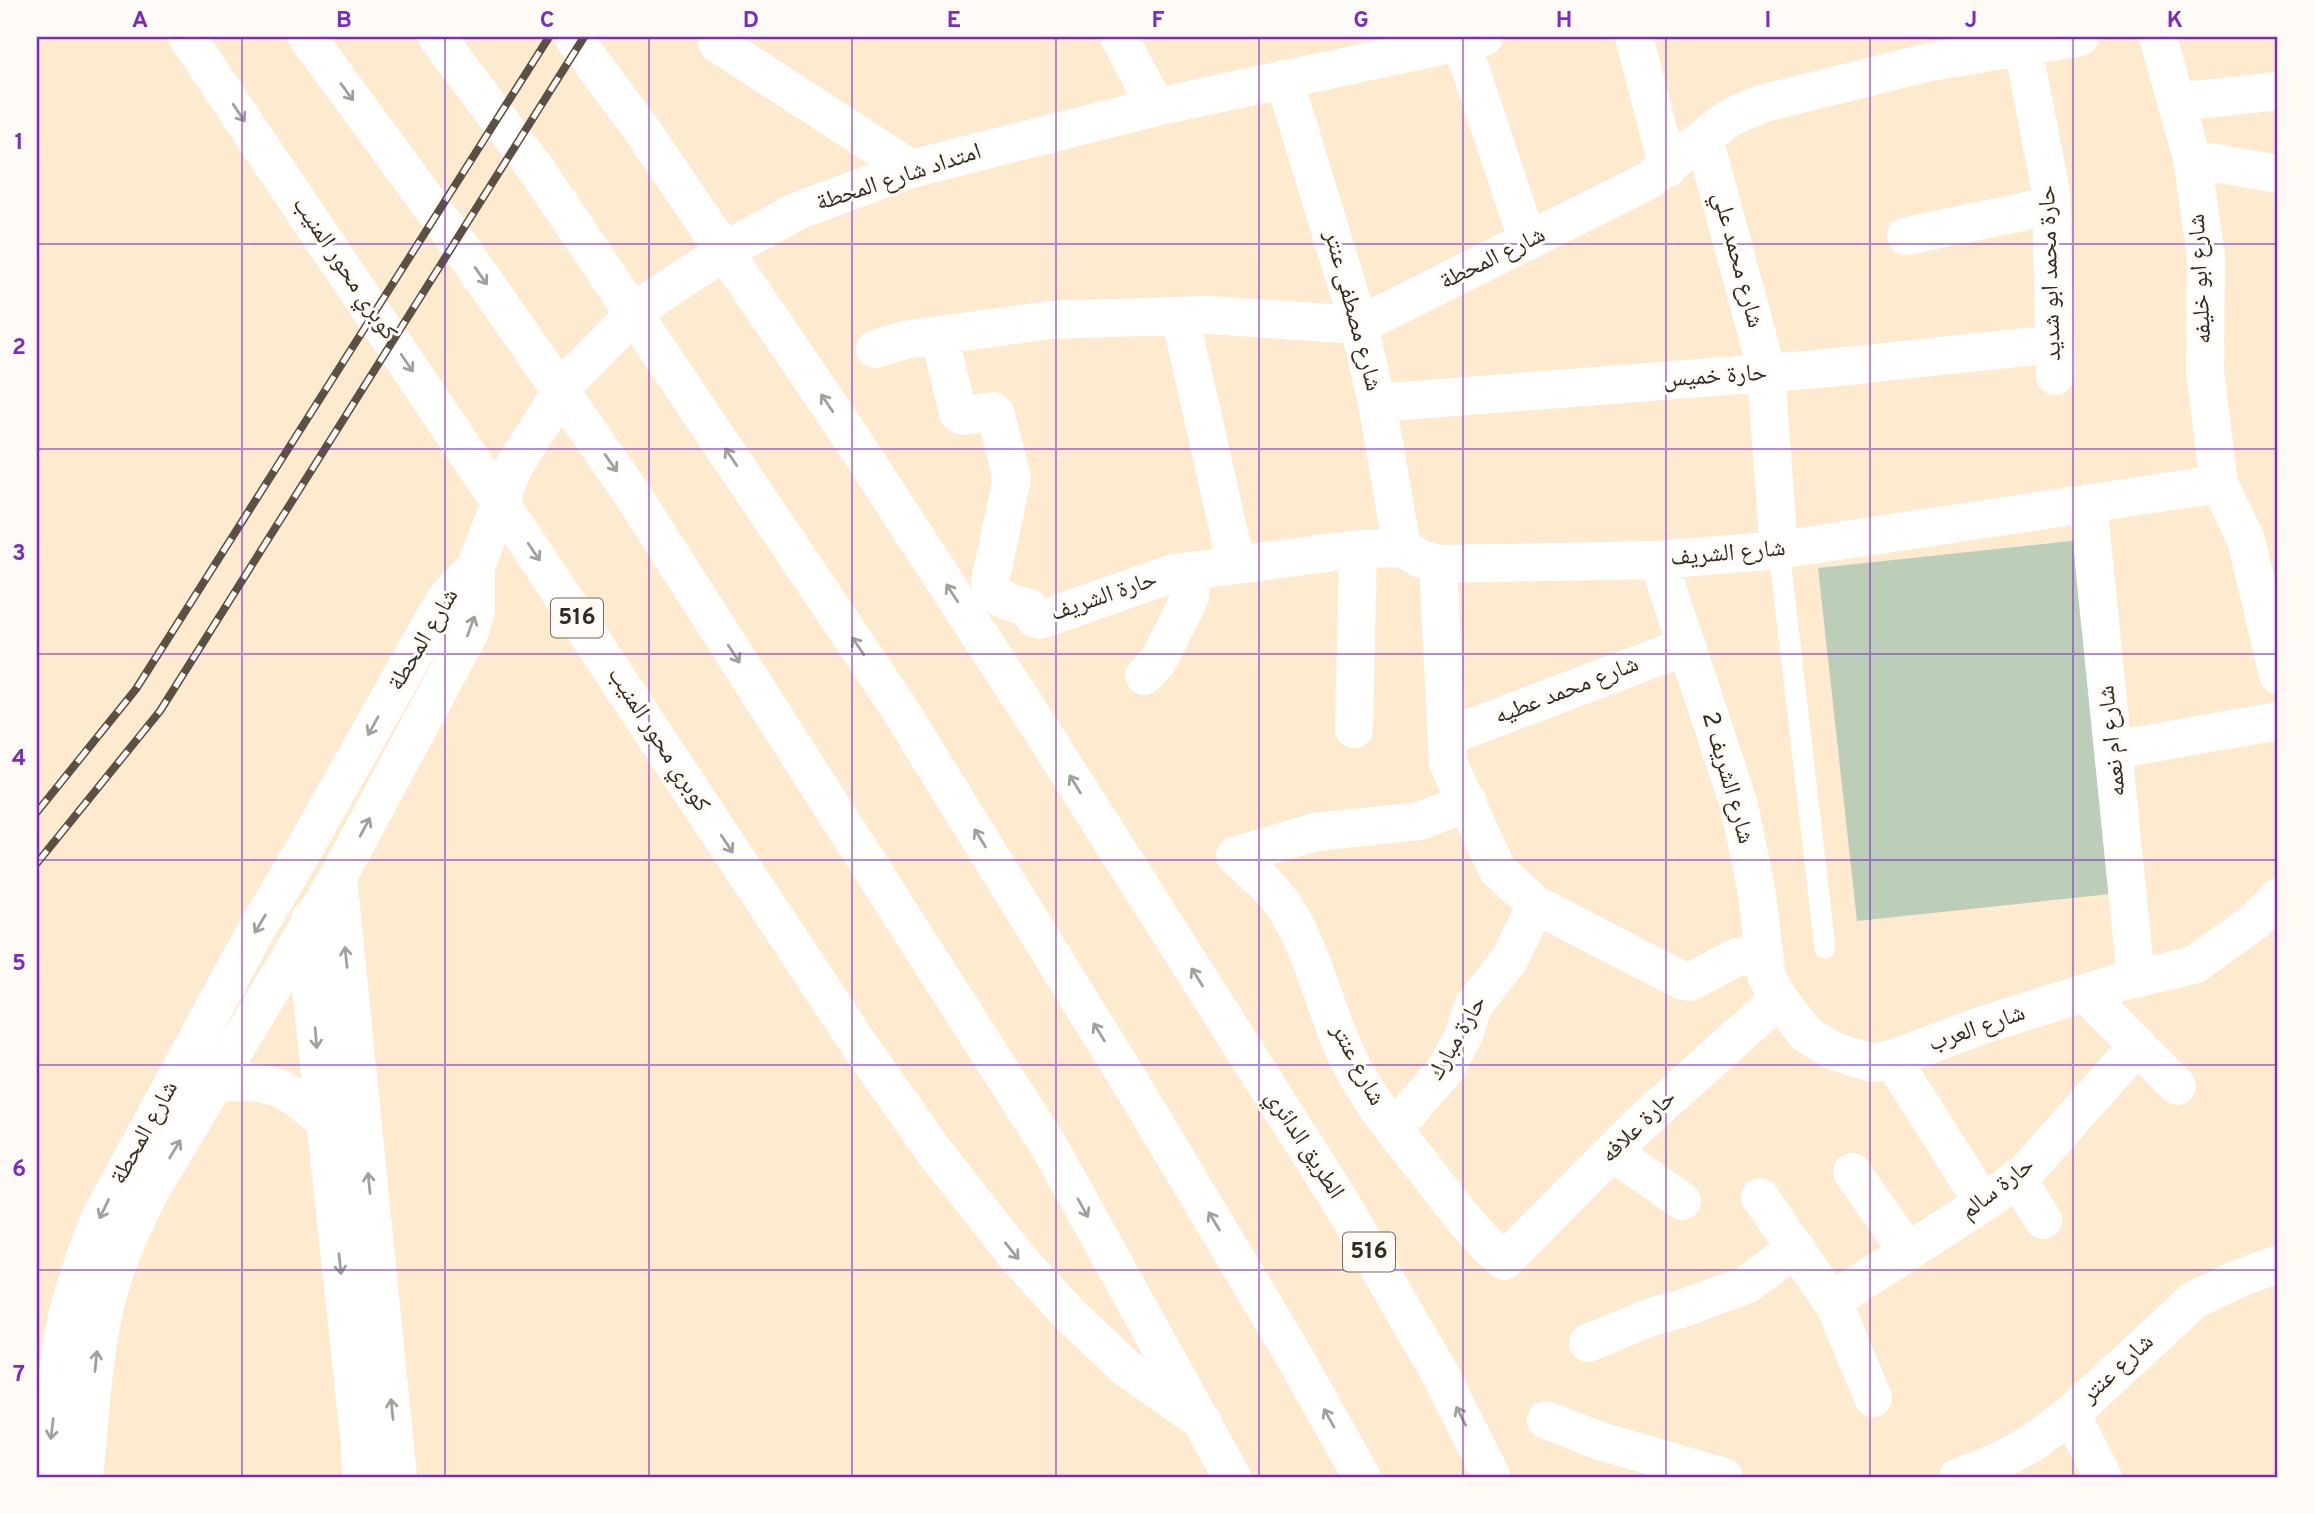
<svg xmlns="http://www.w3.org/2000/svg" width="2315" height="1514" font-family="Overpass,'Noto Naskh Arabic',sans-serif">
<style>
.green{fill:#bcceb8}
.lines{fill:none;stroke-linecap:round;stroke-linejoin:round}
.lane{stroke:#fff;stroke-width:21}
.street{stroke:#fff;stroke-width:38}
.highway{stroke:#fff;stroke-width:38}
.rail-casing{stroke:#5b5043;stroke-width:8}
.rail{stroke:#fefaf5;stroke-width:5;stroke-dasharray:16;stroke-linecap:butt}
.oneway{stroke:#a3a09b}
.grid{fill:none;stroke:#7b2cbf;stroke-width:2;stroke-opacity:0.55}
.labels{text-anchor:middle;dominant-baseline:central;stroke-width:6;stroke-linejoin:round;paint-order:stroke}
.shield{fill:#fefaf5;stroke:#706961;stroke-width:2}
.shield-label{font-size:23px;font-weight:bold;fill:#332b21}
.street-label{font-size:24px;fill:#332b21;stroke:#fefaf5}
.neatline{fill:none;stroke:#7b2cbf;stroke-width:2.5}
.grid-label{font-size:23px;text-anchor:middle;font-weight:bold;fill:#7b2cbf}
</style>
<rect width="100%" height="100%" fill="#feeacf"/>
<!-- green -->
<path class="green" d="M 2081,540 L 2120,893 L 1857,921 L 1818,568 Z"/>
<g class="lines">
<!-- lane -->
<path class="lane" d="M 1779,550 L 1825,948"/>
<!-- street -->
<path class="street" d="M 1119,37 L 1156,107
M 1634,37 L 1668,168
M 2158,37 L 2192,159 L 2206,255 L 2205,372 L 2219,484 L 2246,540 L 2278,675
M 1461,41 L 1528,242
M 717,43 L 911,169
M 2023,47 L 2051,192 L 2055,376
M 1284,79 L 1359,325 L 1377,403 L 1402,548
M 2177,102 L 2278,91
M 1704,138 L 1762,353 L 1766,373 L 1779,550
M 2192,159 L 2278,174
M 1906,236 L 2051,206
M 1180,316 L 1236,564
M 939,335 L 958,413 L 963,416 L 993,411 L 996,415 L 1012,478 L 990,582 C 994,601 1012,602 1029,608 L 1034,618 L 1040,620 L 1174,573 L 1358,549 L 1402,548 L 1421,559 L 1438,564 L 1658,560 L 1779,550 L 2219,484
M 875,349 L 905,340 L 1050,320 L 1208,315 L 1359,325 L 1649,180 L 1731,117 L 1761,104 L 1930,62 L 2080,37
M 1377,403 L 1818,369 L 2053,344
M 2088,503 L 2136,978
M 1658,560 L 1739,805 L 1756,888 L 1767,978 L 1779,999 L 1806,1034 L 1833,1051 L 1872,1063 L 1892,1059 L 1980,1026 L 2113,984 L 2194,965 L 2254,922 L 2278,897
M 1438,564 L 1448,763 L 1497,869 L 1536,905 L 1683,981 L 1690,982 L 1737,957 L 1764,954
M 1144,676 L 1158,661 L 1190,598 L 1191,571
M 1354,729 L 1358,549
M 1446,737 L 1687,646
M 2114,750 L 2278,721
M 1235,856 C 1255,874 1276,891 1289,914 C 1319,965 1328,1026 1358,1077 C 1376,1109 1401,1139 1424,1168 C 1449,1201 1473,1233 1504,1261 L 1640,1124 L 1779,999
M 1235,856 L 1315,832 L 1420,821 L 1468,802
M 338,877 L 398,1477
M 310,919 L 311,988 L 360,1445 L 361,1477
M 2085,993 L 2177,1086
M 1892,1059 L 1983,1203
M 214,1083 C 268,1080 285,1083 324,1122
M 1394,1129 L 1445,1070 L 1464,1035 L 1473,1006 L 1509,960 L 1536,905
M 1612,1152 L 1682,1201
M 1852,1172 L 1908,1252
M 2017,1178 L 2043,1220
M 1760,1197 L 1836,1308 L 1873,1398
M 1832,1301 L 1983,1203 L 2025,1173 L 2137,1046
M 1588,1343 L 1654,1316 L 1681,1309 L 1746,1285 L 1796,1248
M 2071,1414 L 2103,1477
M 1546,1420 L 1600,1441 L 1724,1477
M 46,1477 C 53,1434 55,1391 61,1348 C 68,1303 83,1260 100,1218 L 254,934 L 306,846 L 436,615 L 447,597 L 476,567
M 84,1477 C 90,1422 92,1365 104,1311 C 113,1268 131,1229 151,1190 L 338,877 L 470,632 L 476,610 L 476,567 L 513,468 L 569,380 L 642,306 L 730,248 L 797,211 L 911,169 L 1156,107 L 1484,37
M 1958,1477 L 1993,1464 L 2031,1444 L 2071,1414 L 2194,1300 L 2240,1278 L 2278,1264"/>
<!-- highway -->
<path class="highway" d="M 187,37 L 538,559 L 862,1049 L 933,1150 L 1018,1258 L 1070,1315 L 1126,1368 L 1203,1422
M 307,37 L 452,235 L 632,494 L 1050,1148 L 1232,1477
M 437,37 L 538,172 L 897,705 L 1135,1090 L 1291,1351 L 1362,1477
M 573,37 L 644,133 L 846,430 L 1042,731 L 1340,1201 L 1439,1372 L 1492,1477"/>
<!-- rail casing -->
<g class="rail-casing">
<path id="rail" d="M 37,812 L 136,689 L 549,37
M 37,863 L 160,711 L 584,37"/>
</g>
<!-- rail -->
<use href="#rail" class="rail"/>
</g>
<!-- one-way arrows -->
<defs><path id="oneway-shaft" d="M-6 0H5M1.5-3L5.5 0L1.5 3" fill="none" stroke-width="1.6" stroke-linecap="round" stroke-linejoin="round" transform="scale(1.75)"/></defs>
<g class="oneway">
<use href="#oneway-shaft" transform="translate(347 92) rotate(54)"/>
<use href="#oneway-shaft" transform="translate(239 113) rotate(56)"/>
<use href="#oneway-shaft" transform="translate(481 276) rotate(55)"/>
<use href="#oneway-shaft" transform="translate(407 363) rotate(56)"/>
<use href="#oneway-shaft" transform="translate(827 403) rotate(-124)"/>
<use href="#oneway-shaft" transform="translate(731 457) rotate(-124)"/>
<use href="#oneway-shaft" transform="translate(611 463) rotate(55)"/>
<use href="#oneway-shaft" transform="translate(534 552) rotate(56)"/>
<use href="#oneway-shaft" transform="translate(952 593) rotate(-123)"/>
<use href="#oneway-shaft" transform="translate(471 626) rotate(-70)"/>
<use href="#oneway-shaft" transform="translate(858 646) rotate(-124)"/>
<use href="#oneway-shaft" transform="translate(734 654) rotate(57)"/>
<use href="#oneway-shaft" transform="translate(373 726) rotate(119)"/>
<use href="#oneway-shaft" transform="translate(1075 784) rotate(-122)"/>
<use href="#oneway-shaft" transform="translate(365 827) rotate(-62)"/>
<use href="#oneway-shaft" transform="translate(980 838) rotate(-122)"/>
<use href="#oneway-shaft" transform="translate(727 844) rotate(57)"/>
<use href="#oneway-shaft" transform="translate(260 924) rotate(121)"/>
<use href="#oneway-shaft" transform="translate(346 957) rotate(-96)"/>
<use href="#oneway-shaft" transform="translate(1197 977) rotate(-122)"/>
<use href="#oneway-shaft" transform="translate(1099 1032) rotate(-122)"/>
<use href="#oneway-shaft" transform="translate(316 1038) rotate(85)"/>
<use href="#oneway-shaft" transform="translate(175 1149) rotate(-59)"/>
<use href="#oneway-shaft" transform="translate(369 1183) rotate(-96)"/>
<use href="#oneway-shaft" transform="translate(1083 1208) rotate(61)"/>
<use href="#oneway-shaft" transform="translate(104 1209) rotate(116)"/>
<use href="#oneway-shaft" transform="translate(1214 1221) rotate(-121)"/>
<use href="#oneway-shaft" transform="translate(1012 1251) rotate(51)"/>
<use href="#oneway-shaft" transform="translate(340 1264) rotate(84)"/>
<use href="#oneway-shaft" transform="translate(96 1361) rotate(-84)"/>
<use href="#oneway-shaft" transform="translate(392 1409) rotate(-96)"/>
<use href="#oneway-shaft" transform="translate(1461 1416) rotate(-117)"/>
<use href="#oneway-shaft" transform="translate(1329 1418) rotate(-119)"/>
<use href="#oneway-shaft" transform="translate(52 1429) rotate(97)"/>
</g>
<!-- grid -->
<path class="grid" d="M 242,37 L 242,1477M 445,37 L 445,1477M 649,37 L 649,1477M 852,37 L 852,1477M 1056,37 L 1056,1477M 1259,37 L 1259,1477M 1463,37 L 1463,1477M 1666,37 L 1666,1477M 1870,37 L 1870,1477M 2073,37 L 2073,1477M 37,244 L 2278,244M 37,449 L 2278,449M 37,654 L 2278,654M 37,860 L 2278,860M 37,1065 L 2278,1065M 37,1270 L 2278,1270"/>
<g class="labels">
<!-- shield labels -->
<g class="shield">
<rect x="551" y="598.5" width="52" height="39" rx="5"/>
<rect x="1343" y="1232.5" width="52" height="39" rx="5"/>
</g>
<g class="shield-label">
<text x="577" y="618">516</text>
<text x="1369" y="1252">516</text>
</g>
<!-- street labels -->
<g class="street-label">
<text transform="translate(899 178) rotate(-18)">امتداد شارع المحطة</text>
<text transform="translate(1493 259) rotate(-26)">شارع المحطة</text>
<text transform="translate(1737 260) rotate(75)">شارع محمد علي</text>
<text transform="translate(344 269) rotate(56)">كوبري محور المنيب</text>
<text transform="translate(2051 273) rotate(-92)">حارة محمد ابو شديد</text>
<text transform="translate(2201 279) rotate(-93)">شارع ابو خليفه</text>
<text transform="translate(1352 311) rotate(75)">شارع مصطفى عنتر</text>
<text transform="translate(1715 377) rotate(-4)">حارة خميس</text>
<text transform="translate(1728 554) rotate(-5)">شارع الشريف</text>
<text transform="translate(1104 597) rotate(-19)">حارة الشريف</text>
<text transform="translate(424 640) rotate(-59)">شارع المحطة</text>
<text transform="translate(1567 691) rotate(-21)">شارع محمد عطيه</text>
<text transform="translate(658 740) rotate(57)">كوبري محور المنيب</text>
<text transform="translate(2113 741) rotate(-96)">شارع ام نعمه</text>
<text transform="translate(1727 778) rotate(74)">شارع الشريف 2</text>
<text transform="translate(1977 1029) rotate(-19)">شارع العرب</text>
<text transform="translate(1458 1038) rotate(-60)">حارة مبارك</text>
<text transform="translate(1357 1065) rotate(62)">شارع عنتر</text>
<text transform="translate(1639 1127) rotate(-44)">حارة علافه</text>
<text transform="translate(145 1133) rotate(-61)">شارع المحطة</text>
<text transform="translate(1304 1145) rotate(57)">الطريق الدائري</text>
<text transform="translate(1998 1189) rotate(-38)">حارة سالم</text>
<text transform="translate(2118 1369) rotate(-43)">شارع عنتر</text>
</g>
</g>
<!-- border -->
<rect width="2315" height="1514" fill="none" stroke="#fefaf5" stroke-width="77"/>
<rect x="38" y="38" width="2238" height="1438" class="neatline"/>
<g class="grid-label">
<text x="140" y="27">A</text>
<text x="344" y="27">B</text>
<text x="547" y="27">C</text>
<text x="751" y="27">D</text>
<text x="954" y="27">E</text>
<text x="1158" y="27">F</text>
<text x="1361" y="27">G</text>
<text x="1564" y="27">H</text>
<text x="1768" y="27">I</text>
<text x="1971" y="27">J</text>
<text x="2175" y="27">K</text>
<text x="19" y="149">1</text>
<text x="19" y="354">2</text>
<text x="19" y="560">3</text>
<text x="19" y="765">4</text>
<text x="19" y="970">5</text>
<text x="19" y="1176">6</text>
<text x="19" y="1381">7</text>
</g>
</svg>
